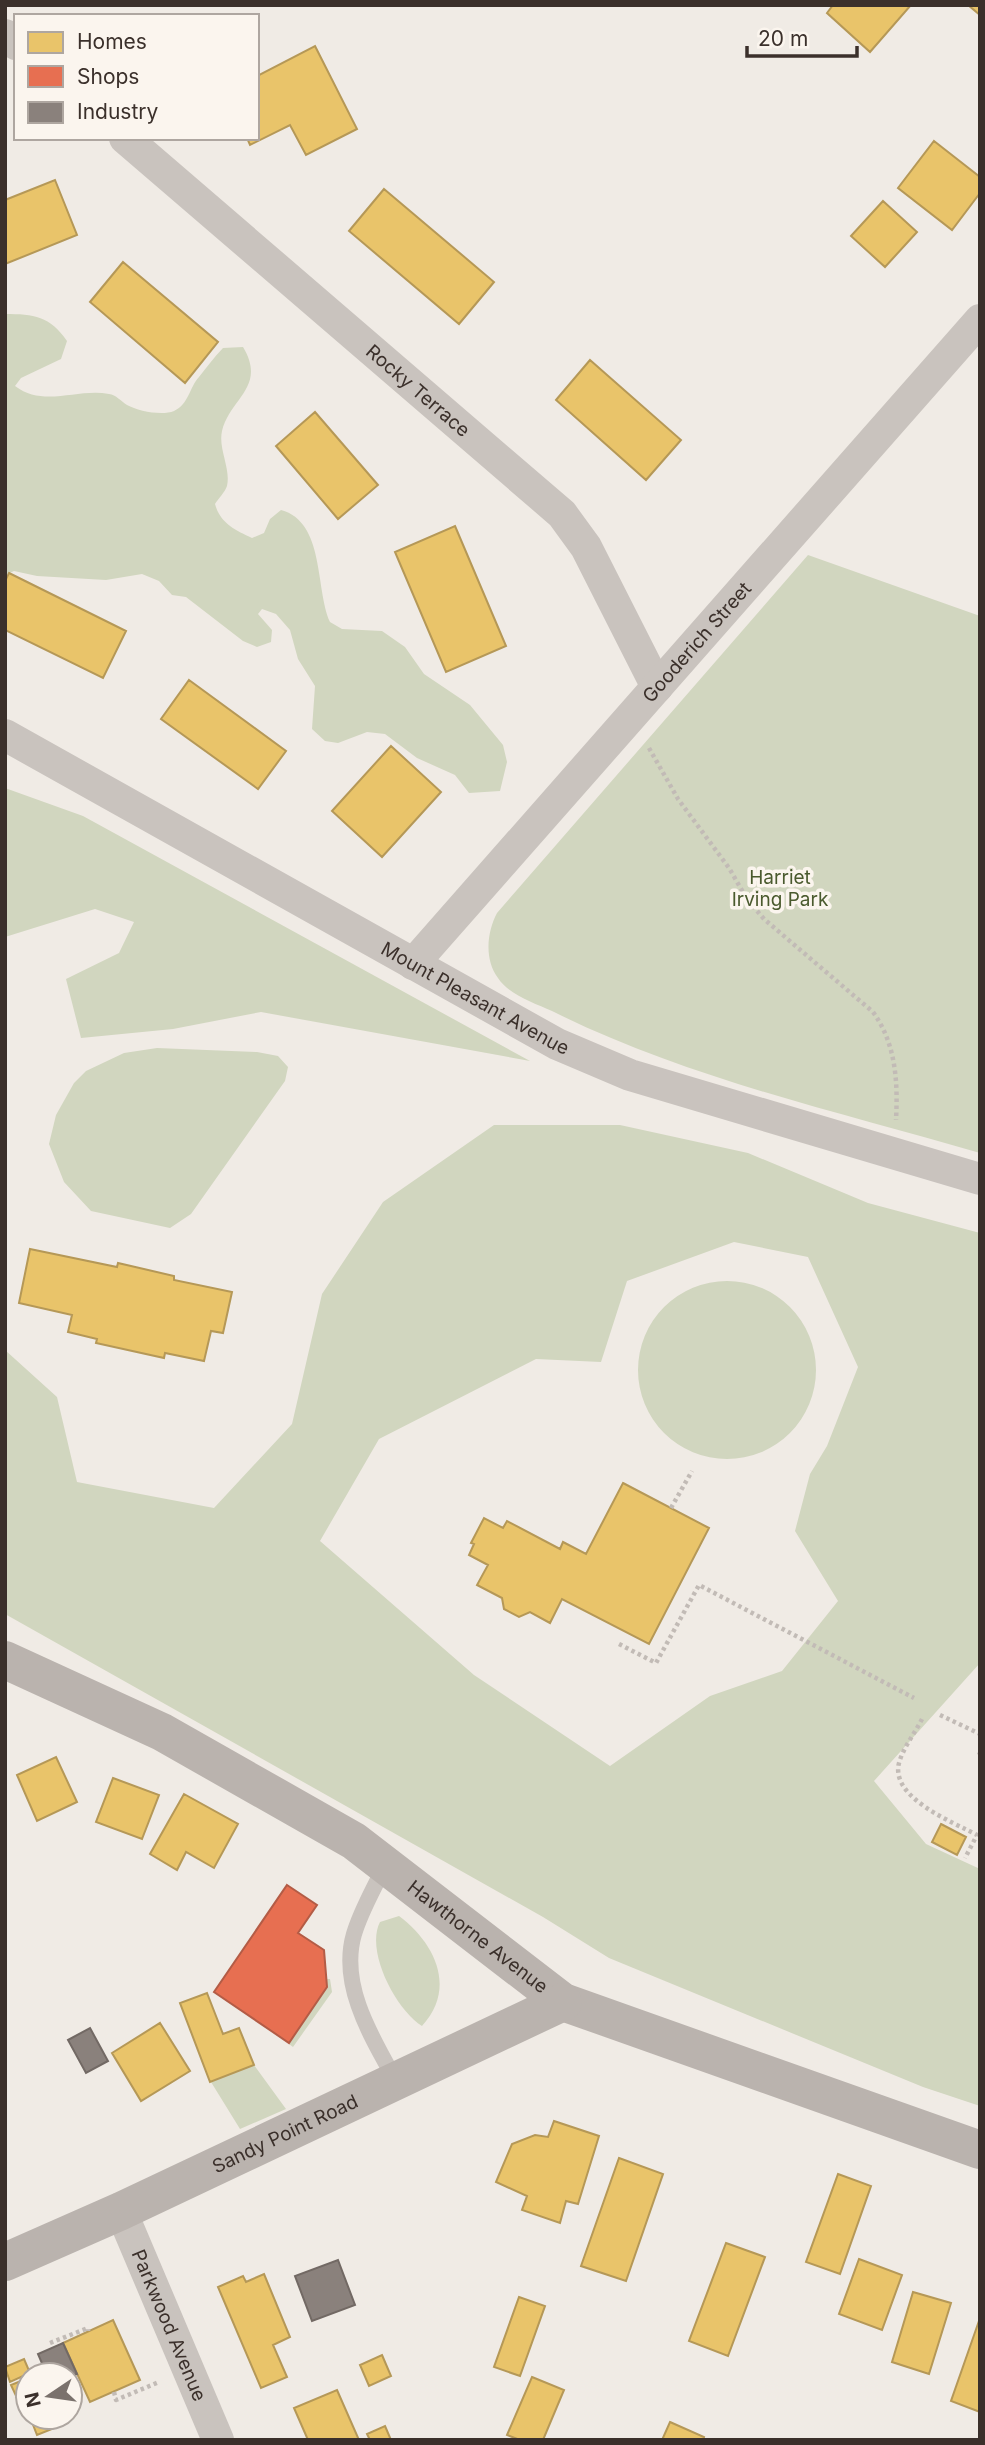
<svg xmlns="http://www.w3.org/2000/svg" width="985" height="2445" font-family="Inter,sans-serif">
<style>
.green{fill:#d1d6bf;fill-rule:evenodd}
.homes{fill:#e9c46a;stroke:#b59857;stroke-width:2}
.shops{fill:#e76f51;stroke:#b35c46;stroke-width:2}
.industry{fill:#8a817c;stroke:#726964;stroke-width:2}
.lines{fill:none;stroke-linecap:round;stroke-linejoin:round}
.path{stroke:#c2bbb6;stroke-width:4.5;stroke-dasharray:3.5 3.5;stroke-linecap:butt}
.lane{stroke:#c9c3be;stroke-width:16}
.street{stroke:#c9c3be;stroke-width:32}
.secondary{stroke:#bab3ae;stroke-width:38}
.labels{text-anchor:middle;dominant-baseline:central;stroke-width:7;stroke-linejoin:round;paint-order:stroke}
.street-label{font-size:19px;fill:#3b302b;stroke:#fbf5ee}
.park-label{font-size:19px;fill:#4a5a2e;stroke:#fbf5ee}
</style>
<rect width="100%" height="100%" fill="#f0ebe5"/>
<!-- green -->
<path class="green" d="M 5,314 C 34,314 50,316 67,341 L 61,359 L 21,378 L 15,386 C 44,408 77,388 109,394 C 116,395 121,401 127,405 C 138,411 162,416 174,411 C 189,404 189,388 199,377 C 207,367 214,357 223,348 L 243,347 C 267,387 230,398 222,431 C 218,449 231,468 227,486 C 225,492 218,499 215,504 C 220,523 235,530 252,538 L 264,533 L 270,519 L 281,510 C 325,522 315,588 330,622 L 342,629 L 382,631 L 405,647 L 424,674 L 470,705 L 503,745 L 507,762 L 500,791 L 469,793 L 455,775 L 417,758 L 385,734 L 367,732 L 338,743 L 325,741 L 312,729 L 315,686 L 298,659 L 290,630 L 276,614 L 262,609 L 258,614 L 272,630 L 271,642 L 257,647 L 243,641 L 186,597 L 172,595 L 159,581 L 142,574 L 106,580 L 37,576 L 14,571 L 5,575 Z
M 808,555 L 980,616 L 980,1153 C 836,1111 686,1078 552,1011 C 534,1003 509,995 498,978 C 484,959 487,932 497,913 Z
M 5,788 L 83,816 L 530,1061 L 261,1012 L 173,1029 L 81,1038 L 66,979 L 119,953 L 134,922 L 95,909 L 5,937 Z
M 157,1048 L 257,1052 L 278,1056 L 288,1067 L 285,1081 L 191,1214 L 170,1228 L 91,1211 L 64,1182 L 49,1144 L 56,1115 L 74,1083 L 86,1071 L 124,1053 Z
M 494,1125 L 620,1125 L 748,1153 L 868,1203 L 980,1233 L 980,1663 L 874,1781 L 926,1844 L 980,1869 L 980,2106 L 923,2087 L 609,1958 L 543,1917 L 5,1614 L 5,1350 L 57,1397 L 77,1482 L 214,1508 L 292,1424 L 322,1294 L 383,1202 ZM 734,1242 L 808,1257 L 858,1367 L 827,1446 L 810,1474 L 795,1531 L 838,1601 L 782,1671 L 710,1696 L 610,1766 L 474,1675 L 320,1541 L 379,1439 L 536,1359 L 601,1362 L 627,1281 Z
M638 1370a89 89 0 1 1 178 0a89 89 0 1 1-178 0Z
M 399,1916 C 435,1943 457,1988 422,2026 C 396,2010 365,1951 380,1922 Z
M 326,1979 L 330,1979 L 332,1992 L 293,2047 L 289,2044 L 327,1987 Z
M 254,2065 L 286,2109 L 240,2129 L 211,2082 Z"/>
<!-- homes -->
<path class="homes" d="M 833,5 L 911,5 L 870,52 L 827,13 Z
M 968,5 L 980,5 L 980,15 Z
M 315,46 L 357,129 L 306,155 L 290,125 L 250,145 L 247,138 L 257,138 L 257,76 Z
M 934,141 L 980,177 L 980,193 L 952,230 L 898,188 Z
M 55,180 L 77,235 L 5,264 L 5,200 Z
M 384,189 L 494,282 L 459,324 L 349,231 Z
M 883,201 L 917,232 L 885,267 L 851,236 Z
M 123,262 L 218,342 L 185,383 L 90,302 Z
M 590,360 L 681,440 L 646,480 L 556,400 Z
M 315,412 L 378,485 L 338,519 L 276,446 Z
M 455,526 L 506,646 L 446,672 L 395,552 Z
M 9,573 L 126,631 L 103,678 L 5,630 L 5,581 Z
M 189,680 L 286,751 L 258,789 L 161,719 Z
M 391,746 L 441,792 L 382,857 L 332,811 Z
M 30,1249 L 117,1267 L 118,1263 L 174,1276 L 174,1280 L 232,1292 L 223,1333 L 211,1331 L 204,1361 L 165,1353 L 164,1358 L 96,1343 L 97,1339 L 68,1332 L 72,1315 L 19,1303 Z
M 623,1483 L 709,1528 L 649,1644 L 562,1599 L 550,1623 L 530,1612 L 519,1617 L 504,1609 L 502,1598 L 477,1585 L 488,1565 L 469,1555 L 474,1544 L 471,1543 L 484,1518 L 503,1528 L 507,1521 L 560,1549 L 563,1542 L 586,1554 Z
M 56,1757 L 77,1802 L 37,1821 L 17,1775 Z
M 113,1778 L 159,1795 L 142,1839 L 96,1822 Z
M 184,1794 L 238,1824 L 214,1868 L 186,1852 L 177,1870 L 150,1854 Z
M 941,1824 L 966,1837 L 957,1855 L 932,1842 Z
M 207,1993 L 223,2034 L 239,2028 L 254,2065 L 210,2082 L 180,2003 Z
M 160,2023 L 190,2071 L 141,2101 L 112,2053 Z
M 554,2121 L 599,2136 L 578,2204 L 566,2201 L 560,2223 L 522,2210 L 527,2196 L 496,2182 L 512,2144 L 535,2135 L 548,2137 Z
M 619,2158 L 663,2174 L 626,2281 L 581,2266 Z
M 838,2174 L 871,2186 L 840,2274 L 806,2262 Z
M 726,2243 L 765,2257 L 728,2356 L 689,2341 Z
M 859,2259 L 902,2275 L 882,2330 L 839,2314 Z
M 264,2274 L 290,2337 L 273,2345 L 287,2377 L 261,2388 L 218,2287 L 243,2276 L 246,2282 Z
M 913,2292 L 951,2303 L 929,2374 L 892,2362 Z
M 519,2297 L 545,2306 L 520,2376 L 494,2367 Z
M 980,2318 L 980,2412 L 951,2401 Z
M 113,2320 L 140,2380 L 90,2402 L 63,2343 Z
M 382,2355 L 391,2376 L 369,2386 L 360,2365 Z
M 24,2359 L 30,2373 L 10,2382 L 5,2367 Z
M 532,2377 L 564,2390 L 543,2440 L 520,2440 L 507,2435 Z
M 28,2378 L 28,2393 L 17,2398 L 11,2385 Z
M 337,2390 L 359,2440 L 308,2440 L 294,2408 Z
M 30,2417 L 58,2417 L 62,2425 L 37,2435 Z
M 670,2422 L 704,2437 L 703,2440 L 662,2440 Z
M 385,2426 L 391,2440 L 370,2440 L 367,2434 Z"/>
<!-- shops -->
<path class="shops" d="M 287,1885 L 317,1905 L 298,1933 L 324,1950 L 327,1987 L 289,2043 L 214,1992 Z"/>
<!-- industry -->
<path class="industry" d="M 90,2028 L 108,2061 L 86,2073 L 68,2040 Z
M 338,2260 L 355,2305 L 312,2321 L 295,2276 Z
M 63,2343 L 77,2374 L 70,2377 L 47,2375 L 38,2354 Z"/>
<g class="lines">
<!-- path -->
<path class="path" d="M 649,748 L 678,799 L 729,868 L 747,899 L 764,919 L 873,1012 C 896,1044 898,1082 896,1120
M 671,1508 L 692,1471
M 619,1644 L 656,1663 L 699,1585 L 914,1698
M 940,1715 L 980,1734
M 922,1719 C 915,1733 903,1748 899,1763 C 890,1798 953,1822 977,1835 L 965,1858
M 979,1755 L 980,1753
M 50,2343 L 88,2328 L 88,2331
M 114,2392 L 116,2400 L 159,2382"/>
<!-- lane -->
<path class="lane" d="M 385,1865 C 375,1887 361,1910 354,1934 C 339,1985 372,2038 396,2081"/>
<!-- street -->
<g class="street">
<path d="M 5,35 L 16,44"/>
<path id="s1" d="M 125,138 L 562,514 L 586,547 L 657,687"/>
<path id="s2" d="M 5,735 L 557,1044 L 630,1075 L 980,1179"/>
<path id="s3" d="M 413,964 L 980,320"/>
<path id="s4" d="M 121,2211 L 218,2440"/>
</g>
<!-- secondary -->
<g class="secondary">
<path id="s5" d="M 5,1660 L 162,1732 L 354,1841 L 563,2002 L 980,2150"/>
<path id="s6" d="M 5,2262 L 121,2211 L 563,2002"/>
</g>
</g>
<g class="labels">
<!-- street labels -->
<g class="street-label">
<text stroke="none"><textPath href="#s1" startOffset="387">Rocky Terrace</textPath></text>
<text stroke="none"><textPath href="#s3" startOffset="429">Gooderich Street</textPath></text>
<text stroke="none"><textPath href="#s2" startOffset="539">Mount Pleasant Avenue</textPath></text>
<text stroke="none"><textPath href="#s5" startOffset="550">Hawthorne Avenue</textPath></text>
<text stroke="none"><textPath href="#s6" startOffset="308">Sandy Point Road</textPath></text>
<text stroke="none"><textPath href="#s4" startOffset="124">Parkwood Avenue</textPath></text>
</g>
<!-- park labels -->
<g class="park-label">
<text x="780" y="877">Harriet<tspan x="780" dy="22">Irving Park</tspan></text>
</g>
</g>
<!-- border -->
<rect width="985" height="2445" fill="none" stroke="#3b302b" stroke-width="14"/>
<!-- legend -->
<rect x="14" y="14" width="245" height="126" fill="#fbf5ee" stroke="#aea6a0" stroke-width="2"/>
<rect x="28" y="32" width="35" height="21" fill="#e9c46a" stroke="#aea6a0" stroke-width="2"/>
<text x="77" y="49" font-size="21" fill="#3b302b">Homes</text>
<rect x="28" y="66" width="35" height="21" fill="#e76f51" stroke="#aea6a0" stroke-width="2"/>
<text x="77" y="84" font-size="21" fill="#3b302b">Shops</text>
<rect x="28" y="102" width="35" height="21" fill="#8a817c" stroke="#aea6a0" stroke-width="2"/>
<text x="77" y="119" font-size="21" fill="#3b302b">Industry</text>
<!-- north arrow -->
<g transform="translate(49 2396) rotate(257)"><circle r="33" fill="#fbf5ee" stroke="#aea6a0" stroke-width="2"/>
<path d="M0-5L12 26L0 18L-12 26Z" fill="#7a716c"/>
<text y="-10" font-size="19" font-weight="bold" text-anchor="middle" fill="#3b302b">N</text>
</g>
<!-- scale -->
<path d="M747 46v10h110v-10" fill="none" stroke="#3b302b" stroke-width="3.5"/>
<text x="758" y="46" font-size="21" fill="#3b302b" stroke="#fbf5ee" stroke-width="5" paint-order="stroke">20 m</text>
</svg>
